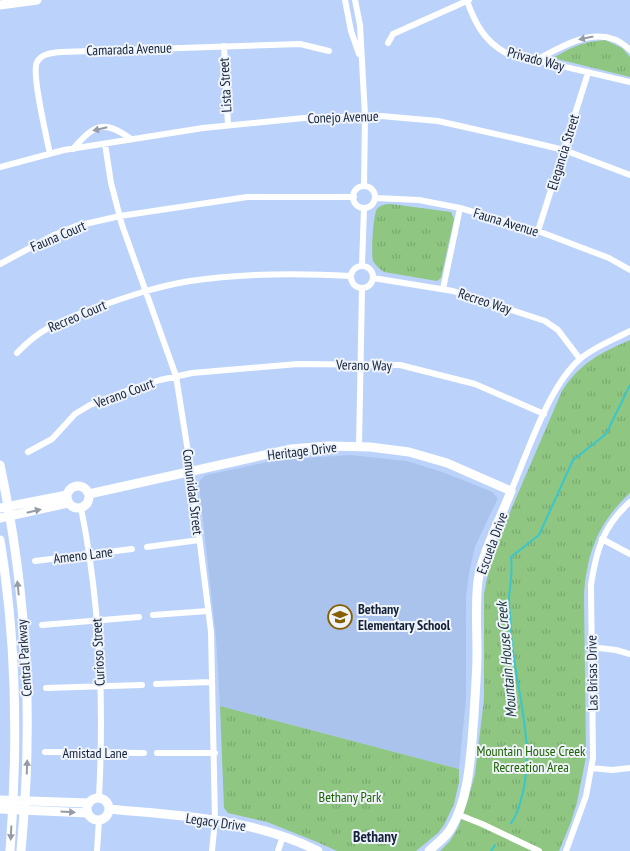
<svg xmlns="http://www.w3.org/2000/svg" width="630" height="851" font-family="'PT Sans Narrow',sans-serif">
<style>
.built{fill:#a9c3ed}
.grass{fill:url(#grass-tufts)}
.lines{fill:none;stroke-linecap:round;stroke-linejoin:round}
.stream{stroke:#3ac6cd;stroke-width:2}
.minor{stroke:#fff;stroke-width:6}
.tertiary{stroke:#fff;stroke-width:9}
.secondary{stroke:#fff;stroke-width:9}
.oneway{fill:#959ca6}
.labels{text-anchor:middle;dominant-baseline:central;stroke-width:4;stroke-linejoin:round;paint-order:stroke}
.street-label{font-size:14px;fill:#13223a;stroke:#eff3fa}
.poi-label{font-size:14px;font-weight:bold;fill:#13223a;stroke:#eff3fa;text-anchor:start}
.park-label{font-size:14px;fill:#1c6200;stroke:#eff3fa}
.water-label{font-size:15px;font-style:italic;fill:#183536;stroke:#eff3fa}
.neighbourhood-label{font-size:15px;font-weight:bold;fill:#13223a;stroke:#eff3fa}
</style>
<defs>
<pattern id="grass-tufts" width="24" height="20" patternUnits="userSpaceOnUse" patternTransform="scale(1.25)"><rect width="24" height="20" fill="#8fc681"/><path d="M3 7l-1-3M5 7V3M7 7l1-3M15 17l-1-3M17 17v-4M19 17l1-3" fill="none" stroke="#7aaa70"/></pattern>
</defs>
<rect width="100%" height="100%" fill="#bbd3fb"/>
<!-- built -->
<path class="built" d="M 350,455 L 407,461 L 442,472 L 478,486 L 492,492 L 497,497 L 497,500 L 475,547 L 469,573 L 466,597 L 466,699 L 459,769 L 220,706 L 216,638 L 199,484 L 200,480 L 206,475 L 277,460 Z"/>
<!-- grass -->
<path class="grass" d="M 605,40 L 622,48 L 630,57 L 630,77 L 553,58 C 572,47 582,42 605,40 Z
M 391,204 L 451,212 L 454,219 L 441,278 L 437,281 L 384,272 C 380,269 376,266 373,261 C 371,255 373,215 377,209 C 380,205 386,204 391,204 Z
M 630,340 L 630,493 C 598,523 587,552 584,595 L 586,757 L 577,802 L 571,822 L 559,851 L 440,851 L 450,841 L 458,828 L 467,803 L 475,774 L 484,699 L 484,594 L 492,554 L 562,391 C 580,363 600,353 630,340 Z
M 220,706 L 459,769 L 459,782 L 454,804 L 444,825 L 438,833 L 416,851 L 337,851 L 317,842 L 267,822 L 228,813 L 224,808 Z"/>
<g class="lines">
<!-- stream -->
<path class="stream" d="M 511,823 C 516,817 518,810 520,803 C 538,748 515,688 511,633 C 511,622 509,609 509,598 C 510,583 513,572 511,557 L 539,535 L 573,460 L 606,434 L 630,385
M 491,851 L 495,845"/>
<!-- minor -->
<path class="minor" d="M 345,0 L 351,31 L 359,54
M 355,0 L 360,25 L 365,116 L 364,186
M 467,1 C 475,23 484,41 506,53 L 630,82
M 388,43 L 393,34 L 469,0
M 224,46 L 228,125
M 536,60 C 565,45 602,21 630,50
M 105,144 L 111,183 L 122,225 L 176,376 L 191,471 L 211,632 L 215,820 L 212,851
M 73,149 C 95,124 103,119 131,139
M 50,154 C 47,139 31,72 37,62 C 42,53 53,53 61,52 L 300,44 L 329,51
M 0,167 L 64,150 L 203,128 L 304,118 L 381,116 L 438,121 L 518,139 L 564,150 L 630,175
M353 197a11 11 0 1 1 22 0a11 11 0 1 1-22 0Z
M 375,198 L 419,200 L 460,208 L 538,231 L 609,258 L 630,270
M 538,231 L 588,73
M 0,264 L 54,235 L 76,226 L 120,216 L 247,197 L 354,197
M 362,265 L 364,208
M351 277a11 11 0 1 1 22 0a11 11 0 1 1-22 0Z
M 373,278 L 453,291 L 545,321 L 558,330 L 580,359
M 443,289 L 460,208
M 17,353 C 41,327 63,320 95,308 C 126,297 158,286 190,281 C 243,273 297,273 351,276
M 359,446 L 362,288
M 28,452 L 52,439 L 75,414 L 90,405 L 134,388 L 160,380 L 192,373 L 298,364 L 400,365 L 475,384 L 544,414
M 511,491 C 528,452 548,387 580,359 C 594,347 613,340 630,331
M 81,508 C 100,602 104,701 99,797
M 602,539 L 630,554
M 147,547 L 199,540
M 35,561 L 132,549
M 153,615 L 208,611
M 42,625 L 139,617
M 591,647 L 616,650 L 630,654
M 156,684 L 212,682
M 46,688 L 142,685
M 45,752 L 144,753
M 157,753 L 215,753
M 591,768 L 612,770 L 630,768
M 457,814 L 482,824 L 539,851
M 97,851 L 99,820
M 278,851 L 283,836
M 566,851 L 586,796 L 593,758 L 591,585 C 596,551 603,526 630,502"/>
<!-- tertiary -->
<path class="tertiary" d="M 0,5 L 37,0
M67 497a11 11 0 1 1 22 0a11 11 0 1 1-22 0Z
M 89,494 L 291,449 L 328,446 L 370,447 L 409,452 L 447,463 L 511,491 C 501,518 482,553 478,581 C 475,605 477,629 477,653 C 477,674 475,694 474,715 C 471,750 470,799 450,830 C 445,838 436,844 429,851
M 0,508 L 67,495
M 0,518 L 68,503
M87 809a11 11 0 1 1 22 0a11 11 0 1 1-22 0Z
M 0,800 L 88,803
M 0,809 L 88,813
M 109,809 C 179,816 254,818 318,851"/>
<!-- secondary -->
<path class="secondary" d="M 0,465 C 19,555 29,653 27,745 C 27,780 24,816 21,851
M 0,540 C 17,643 18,747 10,851"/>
</g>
<!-- one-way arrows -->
<defs><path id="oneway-solid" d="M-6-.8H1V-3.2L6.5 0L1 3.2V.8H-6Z" transform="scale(1.25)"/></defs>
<g class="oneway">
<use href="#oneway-solid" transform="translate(586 38) rotate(168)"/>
<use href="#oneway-solid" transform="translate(100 129) rotate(167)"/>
<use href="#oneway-solid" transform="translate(34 511) rotate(-13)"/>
<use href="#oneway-solid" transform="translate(18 588) rotate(-96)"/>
<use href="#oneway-solid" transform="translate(27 767) rotate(-88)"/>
<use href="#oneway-solid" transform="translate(68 812) rotate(3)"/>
<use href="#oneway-solid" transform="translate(11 833) rotate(93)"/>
</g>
<!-- icons -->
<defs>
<g id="school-ring" transform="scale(1.25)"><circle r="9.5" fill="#eff3fa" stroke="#885f00" stroke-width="1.5"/><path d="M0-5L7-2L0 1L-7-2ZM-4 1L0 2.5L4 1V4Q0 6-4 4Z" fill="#885f00"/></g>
</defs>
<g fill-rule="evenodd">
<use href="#school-ring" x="340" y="617"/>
</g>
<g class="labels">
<!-- street labels -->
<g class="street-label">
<text transform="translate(129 49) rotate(-2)">Camarada Avenue</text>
<text transform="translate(536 59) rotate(15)">Privado Way</text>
<text transform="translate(225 85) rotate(-93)">Lista Street</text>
<text transform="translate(343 117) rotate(-2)">Conejo Avenue</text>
<text transform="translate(563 152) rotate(-73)">Elegancia Street</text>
<text transform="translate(506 222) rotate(17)">Fauna Avenue</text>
<text transform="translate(58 236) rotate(-23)">Fauna Court</text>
<text transform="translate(485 301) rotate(18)">Recreo Way</text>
<text transform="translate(77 316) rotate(-23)">Recreo Court</text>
<text transform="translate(364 365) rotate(1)">Verano Way</text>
<text transform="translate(124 393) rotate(-20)">Verano Court</text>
<text transform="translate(302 451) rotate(-7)">Heritage Drive</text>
<text transform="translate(193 492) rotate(83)">Comunidad Street</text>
<text transform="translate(492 543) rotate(-70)">Escuela Drive</text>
<text transform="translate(83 555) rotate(-7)">Ameno Lane</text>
<text transform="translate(98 652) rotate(-93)">Curioso Street</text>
<text transform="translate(24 658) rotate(-94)">Central Parkway</text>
<text transform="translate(592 673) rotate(-91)">Las Brisas Drive</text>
<text x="95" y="753">Amistad Lane</text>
<text transform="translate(216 822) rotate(8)">Legacy Drive</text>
</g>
<!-- poi labels -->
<g class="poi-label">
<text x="358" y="609">Bethany<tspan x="358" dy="16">Elementary School</tspan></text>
</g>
<!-- park labels -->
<g class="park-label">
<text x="531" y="751">Mountain House Creek<tspan x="531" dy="16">Recreation Area</tspan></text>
<text x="350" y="797">Bethany Park</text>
</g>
<!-- water labels -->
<g class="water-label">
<text transform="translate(506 660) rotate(-95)">Mountain House Creek</text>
</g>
<!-- neighbourhood labels -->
<g class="neighbourhood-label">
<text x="375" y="836">Bethany</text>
</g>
</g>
</svg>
